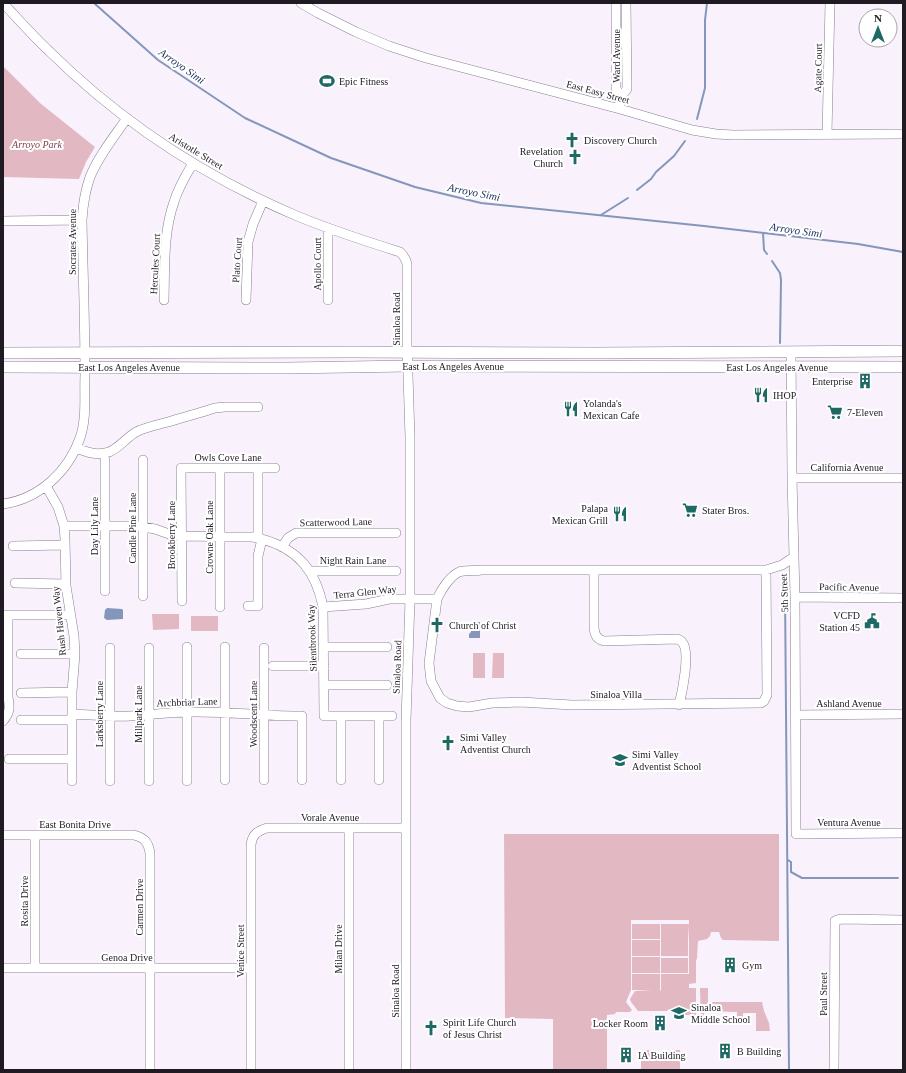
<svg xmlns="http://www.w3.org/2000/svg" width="906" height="1073" font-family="'Times New Roman',serif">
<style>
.green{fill:#e2b9c2}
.water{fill:#8497bb}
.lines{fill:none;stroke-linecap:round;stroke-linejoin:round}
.stream{stroke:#8497bb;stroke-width:2}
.minor-casing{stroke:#8b7c93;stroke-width:10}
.major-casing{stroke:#8b7c93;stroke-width:12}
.minor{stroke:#fff;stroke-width:9}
.major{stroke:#fff;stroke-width:11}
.labels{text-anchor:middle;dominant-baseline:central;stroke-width:4;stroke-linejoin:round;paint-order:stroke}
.street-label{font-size:10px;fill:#201a23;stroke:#fff}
.poi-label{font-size:10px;fill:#201a23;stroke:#fff;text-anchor:start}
.park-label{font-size:10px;font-style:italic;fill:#7e4050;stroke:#fff}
.water-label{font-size:11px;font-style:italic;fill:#192e5c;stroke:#fff}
</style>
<rect width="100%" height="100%" fill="#f9f2fd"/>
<!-- green -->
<path class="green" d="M 3,66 L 40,103 L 95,147 L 86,162 L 79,179 L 3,177 Z
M 152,614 L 179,614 L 179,629 L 153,630 Z
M 191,616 L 218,616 L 218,631 L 191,631 Z
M 473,653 L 485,653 L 485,678 L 473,678 Z
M 493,653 L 504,653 L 504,678 L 492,678 Z
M 504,834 L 779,834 L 779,941 L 723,940 L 721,938 L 719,932 L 711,932 L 710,936 L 707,939 L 698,941 L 697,959 L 696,960 L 696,983 L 689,984 L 689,925 L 688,940 L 661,940 L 661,924 L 689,924 L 689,920 L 631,920 L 631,990 L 626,1002 L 632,1010 L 630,1012 L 616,1012 L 615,1014 L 607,1015 L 607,1070 L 553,1070 L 553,1019 L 505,1018 Z
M 632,924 L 660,924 L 660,939 L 632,939 Z
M 632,940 L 660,940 L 660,956 L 632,956 Z
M 688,940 L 688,956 L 661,956 L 661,940 Z
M 632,957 L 660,957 L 660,973 L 632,973 Z
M 661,958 L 688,958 L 688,973 L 661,973 Z
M 632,974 L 660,974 L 660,991 L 661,990 L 661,974 L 689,974 L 689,988 L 696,988 L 696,1015 L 685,1015 L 685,1011 L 638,1011 L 631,1002 L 630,999 L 635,991 L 652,990 L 632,990 Z
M 700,988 L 708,988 L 708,1002 L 762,1002 L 764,1011 L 769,1023 L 770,1031 L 756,1031 L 756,1013 L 743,1013 L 743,1023 L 737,1023 L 737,1012 L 704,1011 L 704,1021 L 701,1021 Z
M 641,1050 L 652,1050 C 656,1056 666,1056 670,1050 L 680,1050 L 680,1070 L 641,1070 Z"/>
<!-- water -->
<path class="water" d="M 107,608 L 122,609 L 123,610 L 123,619 L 107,620 L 104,618 L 105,610 Z
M 471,622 L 480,622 L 480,638 L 469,638 L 469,634 L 471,632 Z"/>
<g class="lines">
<!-- stream -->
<path class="stream" d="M 94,3 L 158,60 L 245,118 L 331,158 L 415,187 L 481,203 L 704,226 L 858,244 L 903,252
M 697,119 L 705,88 L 705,20 L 707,3
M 637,190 L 651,179 L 656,172 L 674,156 L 685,141
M 601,215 L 628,198
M 763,233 L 764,250 L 767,254
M 772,261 L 780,273 L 781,280 L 780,343
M 785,591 L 789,1070
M 788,860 L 791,862 L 791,872 L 802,878 L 898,878"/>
<!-- minor casing -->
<g class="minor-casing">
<path id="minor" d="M 3,3 C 18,19 33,36 49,51 C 120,121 205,177 297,216 C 331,230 365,241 400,252 C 404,256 406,259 407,264 L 407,344 L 410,437 L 410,599 L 406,721 L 406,1070
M 301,3 L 318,13 L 356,32 L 389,46 L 426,58 L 620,109 L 692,130 L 716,134 L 733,135 L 903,134
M 616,3 L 616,88 L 620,98 L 620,109
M 620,98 L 627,89 L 626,3
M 827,134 L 830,3
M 3,221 L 82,220
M 164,300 C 165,267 163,233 174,202 C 178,188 186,175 193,163
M 246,300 L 248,242 L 253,224 L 263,201
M 328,300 L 328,229
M 791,352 L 792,478 L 795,597 L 796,834 L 903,833
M 76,448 C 86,452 97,456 109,452 C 119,448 126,438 136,432 C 146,427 157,425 168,422 C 184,417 200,413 215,408 L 225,407 L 258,407
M 105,460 L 105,591
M 143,460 L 143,596
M 792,478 L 903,478
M 46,486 L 58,507 L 64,526 L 65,539 L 66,586 L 74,636 L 75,654 L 72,692 L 72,781
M 3,504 C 39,499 68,472 80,438 C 87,418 84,396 85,375 C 85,323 83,272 82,220 C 83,205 85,191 90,177 C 99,155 114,137 127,118
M 64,526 L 138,526 L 155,529 L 169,534 L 182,536 L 252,537 L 258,538 L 258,468
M 13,546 L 65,545
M 282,547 L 288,538 L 296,533 L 396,533
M 766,570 L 767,695 L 764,701 L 761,703 L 572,705 L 521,702 L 492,703 L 469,707 L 457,706 L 447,703 L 440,698 L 431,681 L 429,663 L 437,599 C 441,590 450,576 459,572 C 464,570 476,571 481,570 L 766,570 L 782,565 L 794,557
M 309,571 L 396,571
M 594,571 L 594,628 C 595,636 597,639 604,641 L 677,639 C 677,639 682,641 682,642 C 691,651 682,693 679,705
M 15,583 L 66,584
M 795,597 L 903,598
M 182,601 L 181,468 L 275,468
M 248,606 L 258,606 L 258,556 L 262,539 C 298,549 316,571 323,607 L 324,716 L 392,716
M 220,607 L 220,468
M 323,607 L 366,604 L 389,599 L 437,599
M 3,615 L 70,615
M 187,647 L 187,781
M 225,647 L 225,780
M 324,647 L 387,647
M 110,648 L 110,781
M 149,648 L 149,781
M 264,648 L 264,780
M 21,654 L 75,654
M 273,666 L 324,666
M 324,685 L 387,685
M 21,693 L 72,692
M 72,714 C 91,715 111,717 130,716 C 150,715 169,712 189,712 C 227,711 264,716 302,716 L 302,780
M 796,715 L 903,714
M 341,716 L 341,780
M 379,716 L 379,780
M 21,720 L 72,720
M 3,721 C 10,712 10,708 8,697 L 8,615
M 9,759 L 72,759
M 349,828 L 349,1070
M 3,835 L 134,835 C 145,838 148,842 150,853 L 150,1070
M 35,835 L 35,968
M 3,968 L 251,968
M 251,1070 L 251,845 C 252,835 257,831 267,828 L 406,828
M 834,1070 L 835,921 L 837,920 L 842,919 L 903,920"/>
</g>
<!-- major casing -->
<g class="major-casing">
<path id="major" d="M 3,353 L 354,352 L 596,353 L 903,351
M 3,367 L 288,368 L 408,366 L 903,367"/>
</g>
<!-- minor -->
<use href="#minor" class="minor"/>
<!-- major -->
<use href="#major" class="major"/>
</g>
<!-- icons -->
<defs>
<g id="stadium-bare" transform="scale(1.2)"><path d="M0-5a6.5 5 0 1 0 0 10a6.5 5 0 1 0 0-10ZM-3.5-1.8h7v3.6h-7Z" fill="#1e6964" stroke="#fff" stroke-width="2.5" paint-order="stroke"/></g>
<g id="church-bare" transform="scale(1.2)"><path d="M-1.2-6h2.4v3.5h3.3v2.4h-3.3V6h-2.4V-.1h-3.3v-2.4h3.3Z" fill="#1e6964" stroke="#fff" stroke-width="2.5" paint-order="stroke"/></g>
<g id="building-bare" transform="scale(1.2)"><path d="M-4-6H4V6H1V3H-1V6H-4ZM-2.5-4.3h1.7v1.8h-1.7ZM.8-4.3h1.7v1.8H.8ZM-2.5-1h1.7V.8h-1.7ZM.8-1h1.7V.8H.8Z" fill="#1e6964" stroke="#fff" stroke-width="2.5" paint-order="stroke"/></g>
<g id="restaurant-bare" transform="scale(1.2)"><path d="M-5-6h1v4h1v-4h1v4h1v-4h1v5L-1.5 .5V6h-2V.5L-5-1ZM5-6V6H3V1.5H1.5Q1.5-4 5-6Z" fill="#1e6964" stroke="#fff" stroke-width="2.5" paint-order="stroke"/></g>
<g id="supermarket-bare" transform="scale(1.2)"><path d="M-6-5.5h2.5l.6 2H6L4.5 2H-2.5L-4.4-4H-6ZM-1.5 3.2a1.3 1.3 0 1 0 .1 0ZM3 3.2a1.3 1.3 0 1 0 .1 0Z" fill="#1e6964" stroke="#fff" stroke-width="2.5" paint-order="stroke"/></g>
<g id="civic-bare" transform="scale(1.2)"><path d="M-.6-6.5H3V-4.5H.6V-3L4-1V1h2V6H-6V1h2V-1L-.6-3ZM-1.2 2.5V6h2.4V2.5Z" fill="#1e6964" stroke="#fff" stroke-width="2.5" paint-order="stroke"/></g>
<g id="school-bare" transform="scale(1.2)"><path d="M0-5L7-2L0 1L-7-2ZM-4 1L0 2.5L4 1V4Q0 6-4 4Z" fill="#1e6964" stroke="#fff" stroke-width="2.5" paint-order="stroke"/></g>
</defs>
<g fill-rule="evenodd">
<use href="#stadium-bare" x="327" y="81"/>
<use href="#church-bare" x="572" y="140"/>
<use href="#church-bare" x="575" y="157"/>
<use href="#building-bare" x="865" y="381"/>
<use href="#restaurant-bare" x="761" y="395"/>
<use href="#restaurant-bare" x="571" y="409"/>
<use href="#supermarket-bare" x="835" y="412"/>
<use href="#supermarket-bare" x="690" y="510"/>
<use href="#restaurant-bare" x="620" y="514"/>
<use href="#civic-bare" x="872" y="621"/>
<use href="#church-bare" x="437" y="625"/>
<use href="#church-bare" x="448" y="743"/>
<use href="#school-bare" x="620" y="760"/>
<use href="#building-bare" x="730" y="965"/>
<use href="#school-bare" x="679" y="1013"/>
<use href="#building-bare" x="660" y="1023"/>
<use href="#church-bare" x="431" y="1028"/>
<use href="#building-bare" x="725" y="1051"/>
<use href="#building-bare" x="626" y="1055"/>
</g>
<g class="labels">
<!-- street labels -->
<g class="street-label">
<text transform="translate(616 56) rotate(-90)">Ward Avenue</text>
<text transform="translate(818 68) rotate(-89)">Agate Court</text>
<text transform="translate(598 92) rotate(15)">East Easy Street</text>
<text transform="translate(196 151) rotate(31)">Aristotle Street</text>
<text transform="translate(72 242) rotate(-90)">Socrates Avenue</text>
<text transform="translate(237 260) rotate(-86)">Plato Court</text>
<text transform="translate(155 264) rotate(-87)">Hercules Court</text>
<text transform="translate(317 264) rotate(-90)">Apollo Court</text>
<text transform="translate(396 319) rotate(-90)">Sinaloa Road</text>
<text x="453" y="366">East Los Angeles Avenue</text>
<text x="129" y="367">East Los Angeles Avenue</text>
<text x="777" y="367">East Los Angeles Avenue</text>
<text x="228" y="457">Owls Cove Lane</text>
<text x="847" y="467">California Avenue</text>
<text transform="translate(336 522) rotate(-1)">Scatterwood Lane</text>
<text transform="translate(94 526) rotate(-90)">Day Lily Lane</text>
<text transform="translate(132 528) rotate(-90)">Candle Pine Lane</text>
<text transform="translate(171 535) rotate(-90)">Brookberry Lane</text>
<text transform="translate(209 537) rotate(-90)">Crowne Oak Lane</text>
<text x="353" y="560">Night Rain Lane</text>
<text transform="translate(849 587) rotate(1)">Pacific Avenue</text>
<text transform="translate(365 592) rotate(-6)">Terra Glen Way</text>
<text transform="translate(784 593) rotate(-92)">5th Street</text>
<text transform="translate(59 621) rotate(-96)">Rush Haven Way</text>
<text transform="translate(312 638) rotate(-92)">Silentbrook Way</text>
<text transform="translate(397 667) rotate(-88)">Sinaloa Road</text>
<text x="616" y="694">Sinaloa Villa</text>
<text transform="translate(187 702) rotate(-2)">Archbriar Lane</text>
<text x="849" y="703">Ashland Avenue</text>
<text transform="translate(99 714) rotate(-90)">Larksberry Lane</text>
<text transform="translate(138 714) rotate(-90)">Millpark Lane</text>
<text transform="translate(253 714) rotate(-90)">Woodscent Lane</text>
<text x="330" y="817">Vorale Avenue</text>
<text x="849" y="822">Ventura Avenue</text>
<text x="75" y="824">East Bonita Drive</text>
<text transform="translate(24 901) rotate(-90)">Rosita Drive</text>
<text transform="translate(139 907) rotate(-90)">Carmen Drive</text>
<text transform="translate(338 949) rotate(-90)">Milan Drive</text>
<text transform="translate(240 951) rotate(-90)">Venice Street</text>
<text x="127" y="957">Genoa Drive</text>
<text transform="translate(395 991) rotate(-90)">Sinaloa Road</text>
<text transform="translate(823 994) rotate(-90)">Paul Street</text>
</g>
<!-- poi labels -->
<g class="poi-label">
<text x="339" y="81">Epic Fitness</text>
<text x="584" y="140">Discovery Church</text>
<text x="563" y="151" text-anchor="end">Revelation<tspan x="563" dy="12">Church</tspan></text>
<text x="853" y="381" text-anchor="end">Enterprise</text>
<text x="773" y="395">IHOP</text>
<text x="583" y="403">Yolanda's<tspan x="583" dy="12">Mexican Cafe</tspan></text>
<text x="847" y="412">7-Eleven</text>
<text x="608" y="508" text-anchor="end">Palapa<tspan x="608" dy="12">Mexican Grill</tspan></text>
<text x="702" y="510">Stater Bros.</text>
<text x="860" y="615" text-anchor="end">VCFD<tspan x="860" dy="12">Station 45</tspan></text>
<text x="449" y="625">Church of Christ</text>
<text x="460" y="737">Simi Valley<tspan x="460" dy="12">Adventist Church</tspan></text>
<text x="632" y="754">Simi Valley<tspan x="632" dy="12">Adventist School</tspan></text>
<text x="742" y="965">Gym</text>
<text x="691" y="1007">Sinaloa<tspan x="691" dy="12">Middle School</tspan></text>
<text x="443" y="1022">Spirit Life Church<tspan x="443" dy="12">of Jesus Christ</tspan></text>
<text x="648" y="1023" text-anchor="end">Locker Room</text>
<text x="737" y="1051">B Building</text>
<text x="638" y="1055">IA Building</text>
</g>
<!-- park labels -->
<g class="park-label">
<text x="37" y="144">Arroyo Park</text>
</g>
<!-- water labels -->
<g class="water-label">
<text transform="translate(182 66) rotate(35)">Arroyo Simi</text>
<text transform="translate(474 192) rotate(11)">Arroyo Simi</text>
<text transform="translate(796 230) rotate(8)">Arroyo Simi</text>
</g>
</g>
<!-- border -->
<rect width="906" height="1073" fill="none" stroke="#201a23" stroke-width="8"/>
<!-- north arrow -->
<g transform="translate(878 28)"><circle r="19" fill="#ffffff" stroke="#a6a3a7"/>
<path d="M0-3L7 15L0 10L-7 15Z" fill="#1e6964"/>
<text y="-6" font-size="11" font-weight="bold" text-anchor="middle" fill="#201a23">N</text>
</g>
</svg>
